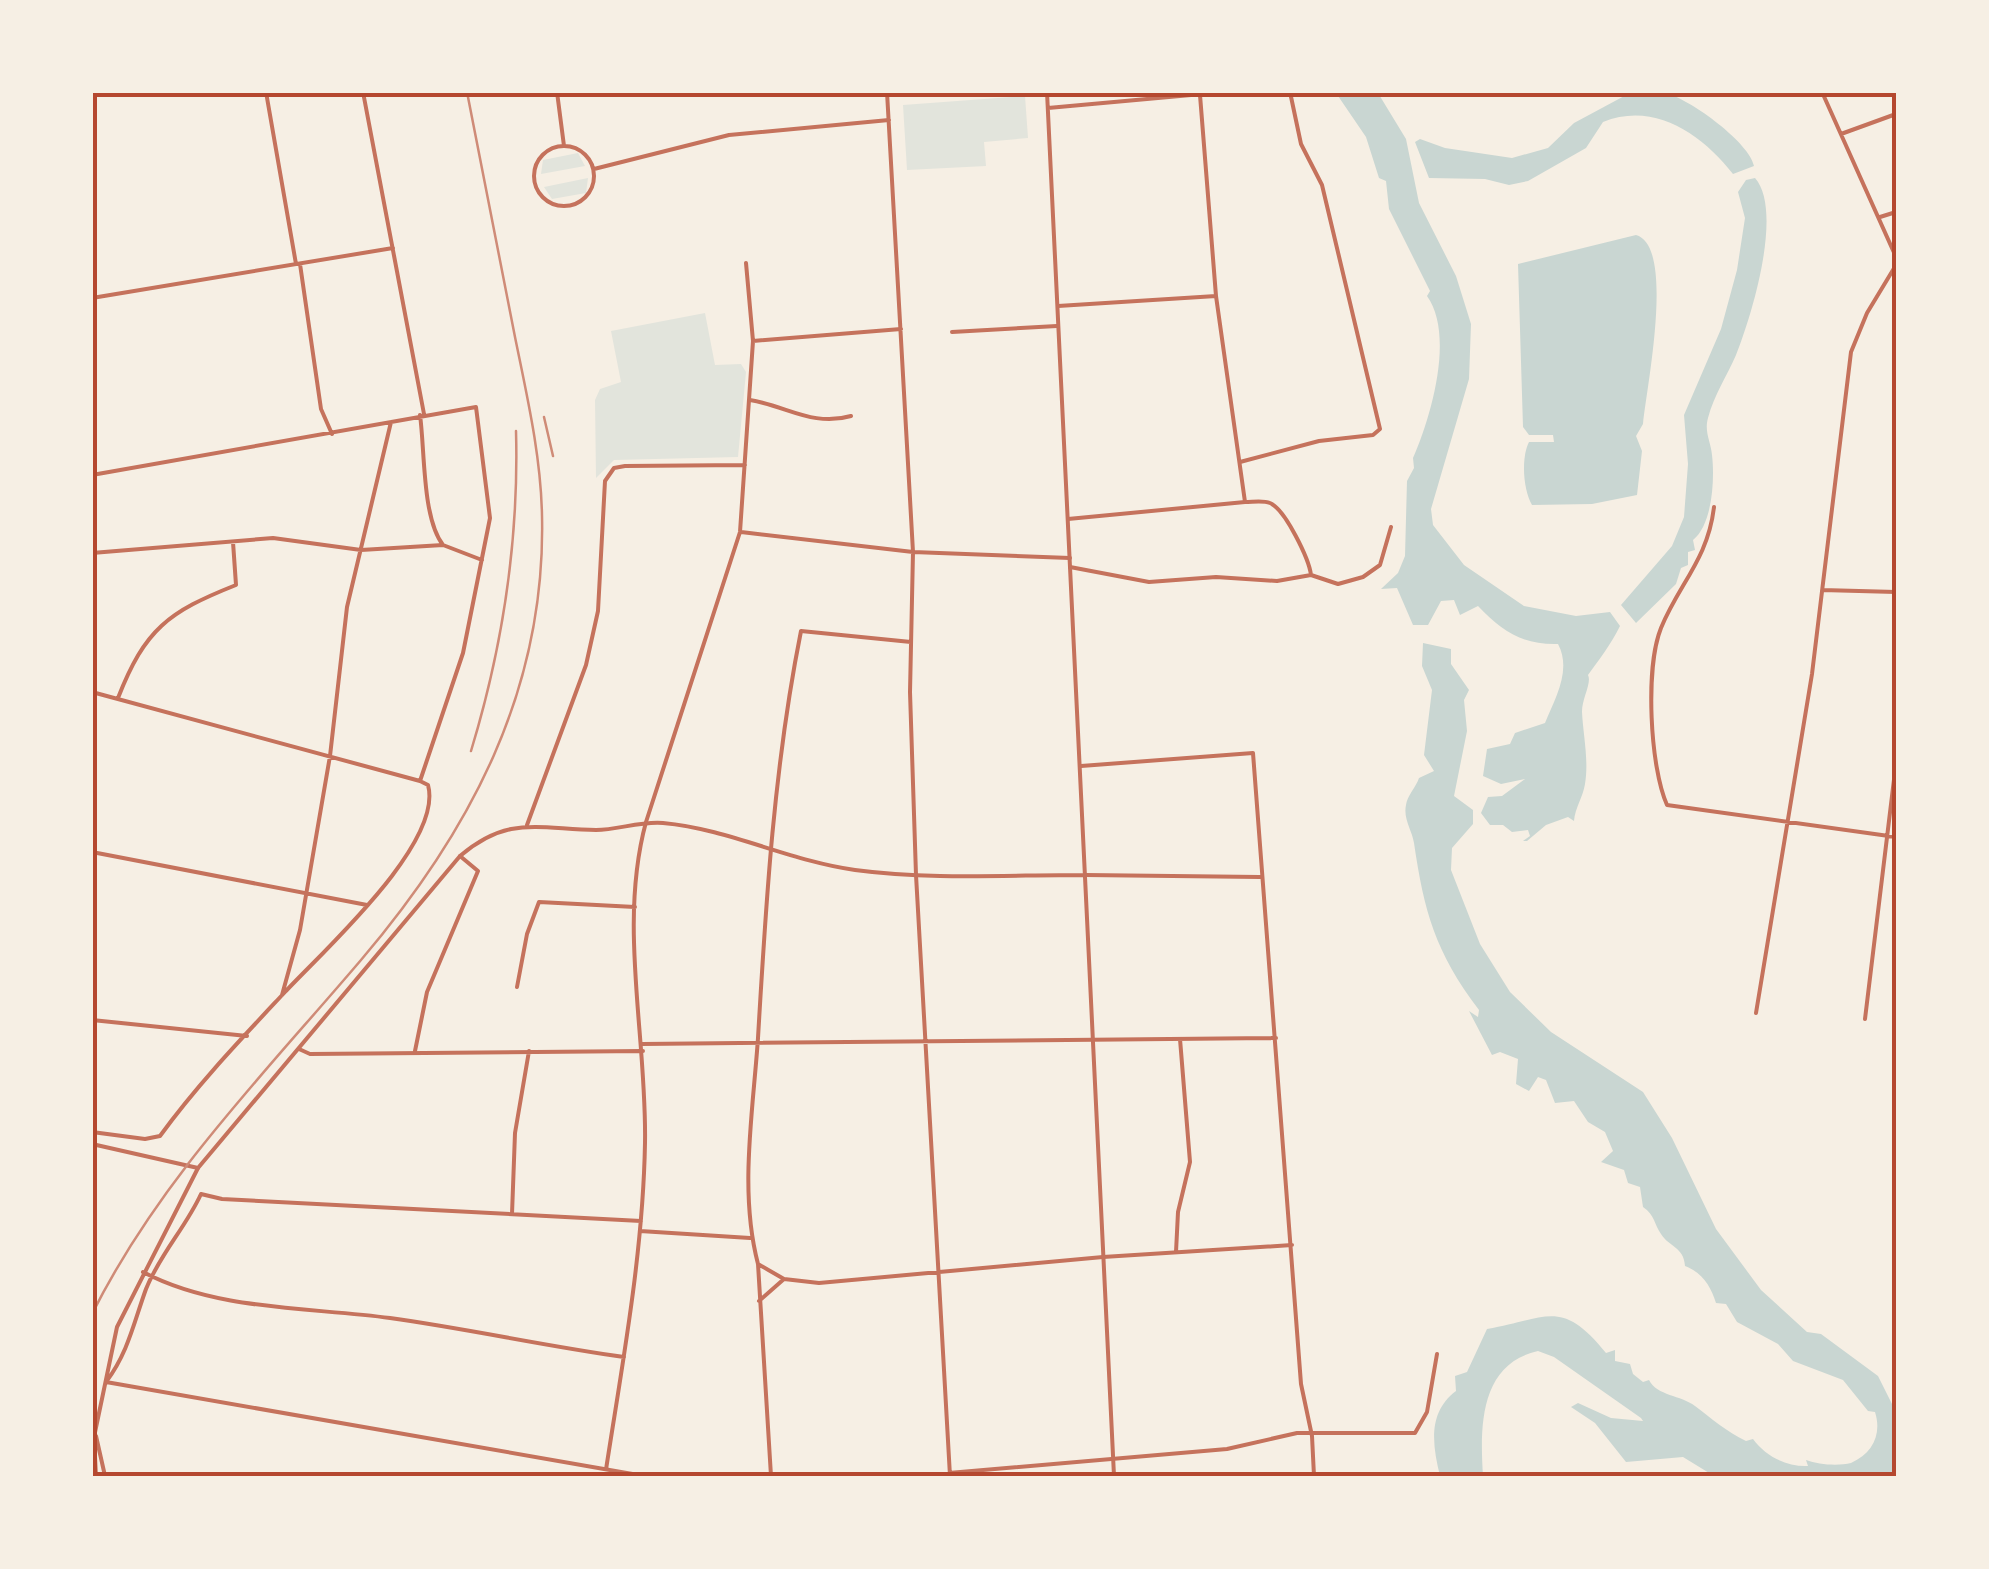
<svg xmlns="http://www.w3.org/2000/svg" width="1989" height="1569" font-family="Montserrat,sans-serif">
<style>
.green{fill:#e2e4dc}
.water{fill:#c9d6d2}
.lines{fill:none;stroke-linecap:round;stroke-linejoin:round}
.minor{stroke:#c5725c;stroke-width:4}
.tertiary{stroke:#c5725c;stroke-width:4}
.rail{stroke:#cf8b77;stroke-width:2.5}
.neatline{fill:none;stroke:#b5482f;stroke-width:4}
</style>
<rect width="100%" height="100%" fill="#f6efe4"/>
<!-- green -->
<path class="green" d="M 1025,96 L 1028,138 L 984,142 L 986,166 L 907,170 L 903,105 Z
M 578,153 L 585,166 L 541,174 L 543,160 Z
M 588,178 L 586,193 L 552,199 L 544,187 Z
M 705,313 L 715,365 L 741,364 L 746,372 L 738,457 L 614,460 L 596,478 L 595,400 L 600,389 L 621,382 L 611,331 Z"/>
<!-- water -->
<path class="water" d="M 1336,93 L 1378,93 L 1406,139 L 1419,203 L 1456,276 L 1471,324 L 1469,379 L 1431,509 L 1433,525 L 1464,565 L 1524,606 L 1576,616 L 1610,612 L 1620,626 C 1611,644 1599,660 1588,675 C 1592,683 1582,698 1582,712 C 1583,734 1589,760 1585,784 C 1583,797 1575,808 1574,821 L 1568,817 L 1546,825 L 1527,841 L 1523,841 L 1530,836 L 1528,830 L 1512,832 L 1503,825 L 1490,825 L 1481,813 L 1488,797 L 1502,796 L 1525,779 L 1501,784 L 1483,776 L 1487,749 L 1510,744 L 1515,733 L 1545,723 C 1555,699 1572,670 1558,644 C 1522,645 1502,631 1478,606 L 1460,615 L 1454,600 L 1441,601 L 1428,625 L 1413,625 L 1397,588 L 1381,589 L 1398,573 L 1405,556 L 1407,481 L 1414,468 L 1413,458 C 1431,417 1455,335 1427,296 L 1430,291 L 1389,209 L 1386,181 L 1379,178 L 1366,137 Z
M 1628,94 C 1640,96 1655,91 1668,94 C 1691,100 1750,143 1754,166 L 1733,174 C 1702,134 1654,101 1603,122 L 1586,148 L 1528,181 L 1509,185 L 1485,179 L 1429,178 L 1415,142 L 1420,139 L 1445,148 L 1512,158 L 1548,148 L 1574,123 Z
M 1755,178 C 1784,211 1751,318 1736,355 C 1727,376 1714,395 1708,418 C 1704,432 1711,442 1712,455 C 1715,481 1712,525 1693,540 L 1695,550 L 1688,552 L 1688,565 L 1681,568 L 1676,584 L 1636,623 L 1621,605 L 1672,546 L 1684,517 L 1688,464 L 1684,415 L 1721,329 L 1737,270 L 1745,218 L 1738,192 L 1746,180 Z
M 1636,235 C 1676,246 1646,390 1643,424 L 1636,436 L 1642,451 L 1637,495 L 1592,504 L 1532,505 C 1523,489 1521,458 1529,442 L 1554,442 L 1553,435 L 1529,435 L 1523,427 L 1518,264 Z
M 1423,643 L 1451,649 L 1451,664 L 1469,690 L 1464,700 L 1467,731 L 1454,796 L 1473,810 L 1473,824 L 1452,848 L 1451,870 L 1480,944 L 1510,992 L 1551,1032 L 1643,1092 L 1672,1138 L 1716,1229 L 1761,1290 L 1807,1332 L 1821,1334 L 1878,1376 L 1896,1412 L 1895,1476 L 1714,1476 L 1683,1457 L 1626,1462 L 1595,1423 L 1571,1407 L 1578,1403 L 1611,1418 L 1643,1421 L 1641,1418 L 1554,1357 L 1538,1351 C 1479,1364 1480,1428 1483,1476 L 1440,1476 C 1432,1444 1428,1412 1456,1391 L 1455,1376 L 1467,1372 L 1487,1329 C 1547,1319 1561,1297 1606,1353 L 1615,1350 L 1615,1361 L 1630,1364 L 1633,1374 L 1643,1382 L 1649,1380 C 1657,1396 1681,1395 1695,1406 C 1712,1419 1726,1431 1746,1441 L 1753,1439 C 1766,1457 1788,1467 1808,1466 L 1806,1460 C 1819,1465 1839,1466 1851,1463 C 1873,1453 1882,1434 1875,1412 L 1868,1411 L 1843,1380 L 1793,1361 L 1778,1344 L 1737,1322 L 1726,1304 L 1716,1303 C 1711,1287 1703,1273 1685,1266 C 1684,1247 1669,1247 1661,1234 C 1654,1224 1655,1215 1643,1207 L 1640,1187 L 1628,1183 L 1624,1170 L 1601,1162 L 1613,1151 L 1605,1132 L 1588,1122 L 1574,1101 L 1555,1103 L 1546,1080 L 1538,1077 L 1529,1091 L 1516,1084 L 1518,1059 L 1500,1052 L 1492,1055 L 1469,1011 L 1478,1017 L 1479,1010 C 1435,952 1424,911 1414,843 C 1412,830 1403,819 1406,805 C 1407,796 1416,787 1419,778 L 1434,771 L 1424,755 L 1432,690 L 1422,666 Z"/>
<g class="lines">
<!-- minor -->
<path class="minor" d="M 266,92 L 296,264
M 363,92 L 424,414
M 557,92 L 564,146
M 887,92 L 913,552 L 910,692 L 916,875 L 950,1476
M 1822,92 L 1896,257
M 1200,95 L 1216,296 L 1245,502 C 1253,502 1263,500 1270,503 C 1285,509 1309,559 1311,575
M 1841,134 L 1896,114
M534 176a30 30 0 1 1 60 0a30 30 0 1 1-60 0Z
M 594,169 L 729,135 L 889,120
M 1880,217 L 1896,212
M 300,264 L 321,409 L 332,434
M 92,298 L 393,248
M 1058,306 L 1216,296
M 952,332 L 1057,326
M 753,341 L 901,329
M 750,400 C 787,406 813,427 851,416
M 420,415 C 425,450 422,518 443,545
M 1240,462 L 1319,441 L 1373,435 L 1380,429 L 1322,185 L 1301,144 L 1290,92
M 92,475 L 476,407 L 490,518 L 463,653 L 420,781
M 1714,507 C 1708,559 1679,584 1661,628 C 1645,668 1650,767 1667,805 L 1896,837
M 1068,519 L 1245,502
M 741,532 L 913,552 L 1070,558
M 92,553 L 273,538 L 361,550 L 443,545 L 482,560
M 1070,567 L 1149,582 L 1216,577 L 1277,581 L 1311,575 L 1338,584 L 1363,577 L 1380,565 L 1391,527
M 1822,590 L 1896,592
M 92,692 L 420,781
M 118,698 C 145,629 168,612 236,585 L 233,542
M 1081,766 L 1253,753 L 1301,1384 L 1312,1436 L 1314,1476
M 527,825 L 586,665 L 598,611 L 605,481 L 614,468 L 625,466 L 745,465
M 92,852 L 367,905
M 1085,875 L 1260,877
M 517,987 L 527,934 L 539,902 L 635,907
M 282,995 L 300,930 L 330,756 L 347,607 L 391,422
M 1756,1013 L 1812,674 L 1851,352 L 1867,313 L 1896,265
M 1865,1019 L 1896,763
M 92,1020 L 247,1036
M 642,1044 L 1276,1038
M 299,1049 L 310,1054 L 643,1051
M 415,1051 L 427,992 L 478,871 L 460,856
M 92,1132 L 145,1139 L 160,1136 C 197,1085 242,1038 285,992 C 323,951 444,843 428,785 L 420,781
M 512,1214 L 515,1133 L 529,1051
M 640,1231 L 750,1238
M 1176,1252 L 1178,1212 L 1190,1162 L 1180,1039
M 758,1264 L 784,1279 L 819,1283 L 1103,1257 L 1292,1245
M 143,1272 C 217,1311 309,1307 390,1318 C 469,1329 545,1346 624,1357
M 759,1301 L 784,1279
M 106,1382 C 128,1353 134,1322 146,1289 C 160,1254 186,1227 201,1194 L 222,1199 L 641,1221
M 106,1382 L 644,1476
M 96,1436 L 105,1476
M 96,1476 L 94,1437 L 117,1327 L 198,1168
M 605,1476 C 622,1365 643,1255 645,1143 C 647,1037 618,925 646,822 L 740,532 L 753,341 L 746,263
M 771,1476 L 758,1264 C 739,1192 753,1112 758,1038 C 766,901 774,766 801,631 L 911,642
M 914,1476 L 1227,1449 L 1297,1433 L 1415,1433 L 1427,1412 L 1437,1354"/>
<!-- tertiary -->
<path class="tertiary" d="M 1047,92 L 1114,1476
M 1048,108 L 1224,92
M 92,1144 L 198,1168 L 460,856 C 508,815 538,829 596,830 C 618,830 640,821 663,823 C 729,829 789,861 855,870 C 930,880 1007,875 1083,875"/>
<!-- rail -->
<path class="rail" d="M 544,417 L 553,456
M 471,751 C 503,646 519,540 516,431
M 92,1314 C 159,1180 265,1073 361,960 C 470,832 546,690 542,516 C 541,456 527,396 515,337 C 499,256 483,174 467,92"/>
</g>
<!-- border -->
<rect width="1989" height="1569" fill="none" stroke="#f6efe4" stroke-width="190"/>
<rect x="95" y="95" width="1799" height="1379" class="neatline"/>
</svg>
